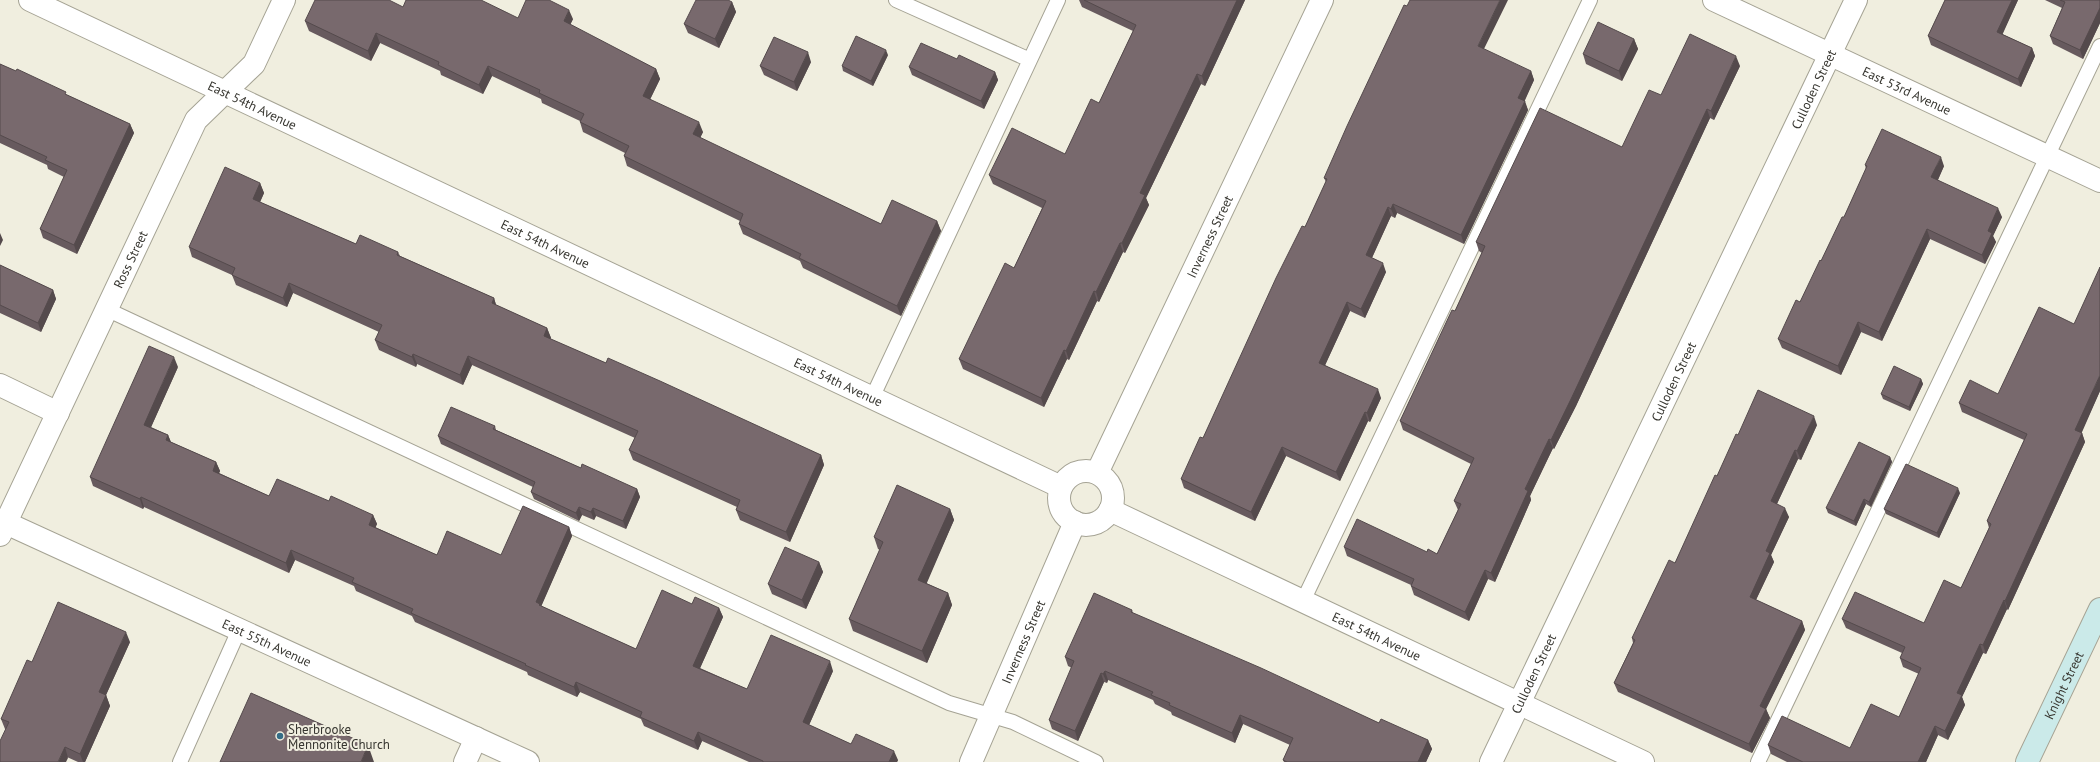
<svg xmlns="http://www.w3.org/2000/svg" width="2100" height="762" font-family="'PT Sans',sans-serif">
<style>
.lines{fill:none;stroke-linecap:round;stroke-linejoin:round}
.service-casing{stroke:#a5a394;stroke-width:16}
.minor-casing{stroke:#a5a394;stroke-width:24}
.secondary-casing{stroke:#a5a394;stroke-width:24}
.service{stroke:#fff;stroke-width:14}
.minor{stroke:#fff;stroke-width:22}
.secondary{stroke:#cbeae9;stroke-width:22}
.wall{fill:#675a5e}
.shaded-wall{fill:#544a4c}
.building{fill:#78696d;stroke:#544a4c}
.poi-dot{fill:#346d87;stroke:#f0eedf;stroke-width:1.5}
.labels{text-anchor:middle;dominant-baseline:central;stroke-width:4;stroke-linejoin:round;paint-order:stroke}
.street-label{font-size:13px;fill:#373630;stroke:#f0eedf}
.poi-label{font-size:13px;fill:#373630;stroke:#f0eedf;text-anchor:start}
</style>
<rect width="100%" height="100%" fill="#f0eedf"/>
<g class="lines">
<!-- service casing -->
<g class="service-casing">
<path id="service" d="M 896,0 L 1030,60
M 106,309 L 949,703 L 1013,722 L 1096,762
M 872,398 L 1058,0
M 1303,601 L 1590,0
M 180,762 L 239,630
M 1758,762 L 2100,46"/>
</g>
<!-- minor casing -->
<g class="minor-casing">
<g id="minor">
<path id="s1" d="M 30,0 L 1061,487"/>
<path id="s2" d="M 1714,0 L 2100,181"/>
<path d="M 0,385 L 58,413"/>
<circle cx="1086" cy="498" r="27"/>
<path id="s3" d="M 1097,473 L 1322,0"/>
<path id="s4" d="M 1110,510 L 1643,762"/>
<path id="s5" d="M 6,523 L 528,762"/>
<path id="s6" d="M 0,535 L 196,120 L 254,64 L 284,0"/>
<path d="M 465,762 L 476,738"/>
<path id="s7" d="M 971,762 L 1075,522"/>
<path id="s8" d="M 1491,762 L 1856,0"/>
</g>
</g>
<!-- secondary casing -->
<g class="secondary-casing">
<g id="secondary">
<path id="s9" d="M 2027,762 L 2100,609"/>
</g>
</g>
<!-- service -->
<use href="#service" class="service"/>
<!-- minor -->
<use href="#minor" class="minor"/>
<!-- secondary -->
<use href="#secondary" class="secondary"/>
</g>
<!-- wall -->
<path class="wall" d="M 1079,0 L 1245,0 L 1205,86 L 1201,84 L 1146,198 L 1149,205 L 1125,253 L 1123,252 L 1099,302 L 1097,301 L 1069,360 L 1067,359 L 1044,407 L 963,369 L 959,359 L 1014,268 L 1042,208 L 993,184 L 989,175 L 1065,154 L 1099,103 L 1133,31 L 1082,7 Z
M 1945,0 L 2018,0 L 2002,34 L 2032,48 L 2035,56 L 2021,87 L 1931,45 L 1928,36 Z
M 2045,0 L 2100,0 L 2100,23 L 2083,59 L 2053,44 L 2050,36 L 2062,8 Z
M 732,2 L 736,12 L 719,48 L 688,33 L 684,24 Z
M 403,7 L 518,18 L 573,19 L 570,25 L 656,69 L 660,79 L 650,99 L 703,132 L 700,138 L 881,224 L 937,221 L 941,231 L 901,316 L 803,268 L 800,261 L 743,234 L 739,224 L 740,221 L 627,166 L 624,156 L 625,153 L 583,132 L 580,122 L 580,121 L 542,103 L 541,99 L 492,76 L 483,94 L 441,75 L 440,71 L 380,43 L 371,61 L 309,31 L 305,21 Z
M 1634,39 L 1638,49 L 1622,81 L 1586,64 L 1583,54 Z
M 888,55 L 873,86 L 843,71 L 842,66 Z
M 957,59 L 995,72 L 998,80 L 984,109 L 912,75 L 909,67 Z
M 811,62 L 797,91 L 764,75 L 760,66 Z
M 0,64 L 130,124 L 134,133 L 77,254 L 43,238 L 40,229 L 64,177 L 48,169 L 47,165 L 0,143 Z
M 1740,66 L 1714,120 L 1710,118 L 1576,406 L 1554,449 L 1553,448 L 1530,496 L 1531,500 L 1495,582 L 1488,579 L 1469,621 L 1414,595 L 1411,586 L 1411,585 L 1347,556 L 1344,547 L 1427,552 L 1437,554 L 1458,510 L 1454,501 L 1471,464 L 1403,430 L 1400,421 L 1455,311 L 1482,253 L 1479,251 L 1476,242 L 1622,147 L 1661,95 Z
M 1531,71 L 1534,80 L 1524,101 L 1528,110 L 1464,244 L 1397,213 L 1395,218 L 1391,216 L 1372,258 L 1386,272 L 1365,318 L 1350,311 L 1325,365 L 1381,398 L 1370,422 L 1368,421 L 1340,481 L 1286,456 L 1255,521 L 1184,488 L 1181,479 L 1203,438 L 1305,227 L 1326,182 L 1324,178 Z
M 1865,165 L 1944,166 L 1938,180 L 2002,217 L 1993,236 L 1996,242 L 1985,264 L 1930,239 L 1882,341 L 1861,332 L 1841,375 L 1782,348 L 1778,339 L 1800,302 L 1844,217 L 1866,169 Z
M 260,183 L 264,193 L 260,202 L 356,244 L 398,252 L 400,256 L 494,298 L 496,305 L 547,328 L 551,338 L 550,339 L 606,363 L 821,455 L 824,465 L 790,542 L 740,520 L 736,510 L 737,507 L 633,460 L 629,450 L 635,438 L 472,365 L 463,385 L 417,364 L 416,367 L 379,350 L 375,340 L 379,332 L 293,293 L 287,307 L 236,285 L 232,275 L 192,257 L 189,247 Z
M 0,265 L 53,290 L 56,299 L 41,332 L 0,313 Z
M 178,367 L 151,427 L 168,435 L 171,442 L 216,462 L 220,471 L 219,473 L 269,496 L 329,501 L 373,515 L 377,524 L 375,527 L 437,555 L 501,555 L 569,527 L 572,536 L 541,606 L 636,649 L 692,604 L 719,608 L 723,617 L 700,668 L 747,689 L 833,671 L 809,725 L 851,744 L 898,760 L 897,762 L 749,762 L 702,741 L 698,750 L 644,726 L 641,719 L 580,692 L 577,697 L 528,675 L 527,672 L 415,622 L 412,616 L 356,591 L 354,586 L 295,560 L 289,573 L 144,507 L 143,509 L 93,486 L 90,477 Z
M 1921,379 L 1923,384 L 1910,411 L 1883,399 L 1881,394 Z
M 2100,391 L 2081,433 L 2082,433 L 2085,442 L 2008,610 L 2007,609 L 1986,654 L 1983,653 L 1962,697 L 1965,705 L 1948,740 L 1938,735 L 1926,762 L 1787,762 L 1771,754 L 1768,745 L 1850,748 L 1899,717 L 1919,674 L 1903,667 L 1900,658 L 1902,653 L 1846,628 L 1842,619 L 1924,623 L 1961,588 L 1989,528 L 1987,521 L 2024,440 L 1962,412 L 1959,403 L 1998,394 Z
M 1817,425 L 1801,460 L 1798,459 L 1777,504 L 1789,517 L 1771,555 L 1774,562 L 1756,600 L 1802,621 L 1805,630 L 1766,709 L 1770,718 L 1752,753 L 1618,692 L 1614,683 L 1633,643 L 1632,638 L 1675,563 L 1717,476 L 1738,435 Z
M 495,426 L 496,430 L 581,468 L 637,489 L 640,497 L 626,529 L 596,516 L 594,520 L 582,515 L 579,521 L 534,499 L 531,492 L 533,487 L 441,444 L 438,436 Z
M 1890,457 L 1892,462 L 1871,507 L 1866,504 L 1856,526 L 1828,513 L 1826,508 Z
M 1960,493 L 1939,538 L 1886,514 L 1884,509 Z
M 950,509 L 954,520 L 926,583 L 948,593 L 952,605 L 927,663 L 853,631 L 849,619 L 880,550 L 878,549 L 874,537 Z
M 819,562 L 823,572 L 806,609 L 772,594 L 768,584 Z
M 1132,610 L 1133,613 L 1379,723 L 1428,740 L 1432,749 L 1426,762 L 1284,762 L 1283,760 L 1290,745 L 1243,724 L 1235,743 L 1172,715 L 1171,712 L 1155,704 L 1153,700 L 1108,680 L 1107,683 L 1104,682 L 1078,741 L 1052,729 L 1049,720 L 1072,668 L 1068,666 L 1065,657 Z
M 130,642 L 106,695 L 110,706 L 85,762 L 78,762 L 5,729 L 1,719 L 32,662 Z"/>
<!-- shaded-wall -->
<path class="shaded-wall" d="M 1237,0 L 1245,0 L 1205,86 L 1202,76 Z
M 1500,0 L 1508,0 L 1481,55 L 1478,46 Z
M 2012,0 L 2018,0 L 2000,40 L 1997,32 Z
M 732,2 L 736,12 L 719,48 L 715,39 Z
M 2100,8 L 2100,23 L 2083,59 L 2080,50 Z
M 569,10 L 573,19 L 567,31 L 564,21 Z
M 376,33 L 380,43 L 371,61 L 368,51 Z
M 1634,39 L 1638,49 L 1622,81 L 1619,71 Z
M 2032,48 L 2035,56 L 2021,87 L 2018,79 Z
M 886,50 L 888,55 L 873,86 L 871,81 Z
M 808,52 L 811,62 L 797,91 L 794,82 Z
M 1736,56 L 1740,66 L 1714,120 L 1711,111 Z
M 488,66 L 492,76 L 483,94 L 479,85 Z
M 656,69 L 660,79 L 647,106 L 643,96 Z
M 1531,71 L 1534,80 L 1522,107 L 1518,98 Z
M 995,72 L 998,80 L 984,109 L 981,101 Z
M 1197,74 L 1201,84 L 1146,198 L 1149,205 L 1125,253 L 1122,243 L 1140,193 Z
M 1525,101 L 1528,110 L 1464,244 L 1461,235 Z
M 1707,109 L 1710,118 L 1576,406 L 1554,449 L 1551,440 Z
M 699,122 L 703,132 L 697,144 L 693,134 Z
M 130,124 L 134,133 L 77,254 L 74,245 Z
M 1941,157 L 1944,166 L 1935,186 L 1931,177 Z
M 260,183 L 264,193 L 257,209 L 253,199 Z
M 1393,204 L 1397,213 L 1395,218 L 1391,209 Z
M 1388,207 L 1391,216 L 1369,264 L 1366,255 Z
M 1998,208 L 2002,217 L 1993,236 L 1996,242 L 1985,264 L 1982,255 L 1988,231 Z
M 937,221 L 941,231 L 901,316 L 897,306 Z
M 1927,229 L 1930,239 L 1882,341 L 1879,332 Z
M 0,233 L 3,240 L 0,246 Z
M 1120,243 L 1123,252 L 1099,302 L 1096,292 Z
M 1383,263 L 1386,272 L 1365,318 L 1361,309 Z
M 289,283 L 293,293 L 287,307 L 283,298 Z
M 53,290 L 56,299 L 41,332 L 38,323 Z
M 1094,291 L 1097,301 L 1069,360 L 1066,351 Z
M 494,298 L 497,308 L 492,303 Z
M 1347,302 L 1350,311 L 1322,372 L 1319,363 Z
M 1858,322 L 1861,332 L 1841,375 L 1838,366 Z
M 547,328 L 551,338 L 547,345 L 544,336 Z
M 1064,350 L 1067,359 L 1044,407 L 1041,398 Z
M 413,354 L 417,364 L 416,367 L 412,357 Z
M 468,356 L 472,365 L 463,385 L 460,375 Z
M 174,357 L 178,367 L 148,434 L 144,425 Z
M 2100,375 L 2100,391 L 2079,439 L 2075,430 Z
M 1921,379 L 1923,384 L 1910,411 L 1909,407 Z
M 1378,389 L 1381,398 L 1370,422 L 1367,413 Z
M 1365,412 L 1368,421 L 1340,481 L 1336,472 Z
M 1814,416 L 1817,425 L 1801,460 L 1797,451 Z
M 2082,433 L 2085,442 L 2008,610 L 2005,601 Z
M 168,435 L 172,445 L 166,440 Z
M 1549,439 L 1553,448 L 1530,496 L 1531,500 L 1495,582 L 1491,573 L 1525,489 Z
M 1282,447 L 1286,456 L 1255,521 L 1251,512 Z
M 1795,450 L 1798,459 L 1774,510 L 1771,501 Z
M 821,455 L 824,465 L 790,542 L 786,532 Z
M 1890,457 L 1892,462 L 1871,507 L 1869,502 Z
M 216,462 L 220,471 L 216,480 L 213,471 Z
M 1958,488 L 1960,493 L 1939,538 L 1937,533 Z
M 637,489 L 640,497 L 626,529 L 623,521 Z
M 141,497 L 144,507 L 143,509 L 140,499 Z
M 1864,499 L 1866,504 L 1856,526 L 1854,521 Z
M 579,507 L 582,515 L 579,521 L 576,513 Z
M 593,508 L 596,516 L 594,520 L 591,512 Z
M 1785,508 L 1789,517 L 1771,555 L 1774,562 L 1753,606 L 1750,597 L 1766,551 Z
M 950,509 L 954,520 L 923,592 L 918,580 Z
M 373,515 L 377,524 L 373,534 L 369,525 Z
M 569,527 L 572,536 L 541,607 L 543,613 L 536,602 Z
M 291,550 L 295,560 L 289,573 L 286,563 Z
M 819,562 L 823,572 L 806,609 L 802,600 Z
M 1485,570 L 1488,579 L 1469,621 L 1465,612 Z
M 948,593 L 952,605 L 927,663 L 922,651 Z
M 2004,600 L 2007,609 L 1986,654 L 1983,645 Z
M 719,608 L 723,617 L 697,675 L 693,666 Z
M 1802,621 L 1805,630 L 1766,709 L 1770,718 L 1752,753 L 1749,744 L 1760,706 Z
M 126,632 L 130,642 L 106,695 L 110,706 L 85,762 L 83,762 L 80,754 L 99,692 Z
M 1980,644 L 1983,653 L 1962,697 L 1965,705 L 1948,740 L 1945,731 L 1957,693 Z
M 830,661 L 833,671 L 806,732 L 803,722 Z
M 1105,671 L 1108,680 L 1107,683 L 1103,674 Z
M 1101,673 L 1104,682 L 1078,741 L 1075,731 Z
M 576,682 L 580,692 L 577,697 L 574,687 Z
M 1240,715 L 1243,724 L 1235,743 L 1232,733 Z
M 1935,726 L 1938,735 L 1926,762 L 1918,762 Z
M 698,732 L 702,741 L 698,750 L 694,741 Z
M 1428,740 L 1432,749 L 1426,762 L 1418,762 Z
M 368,745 L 374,762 L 361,762 Z
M 65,747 L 68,758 L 66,762 L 58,762 Z
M 894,751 L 898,760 L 897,762 L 889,762 Z"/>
<!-- building -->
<path class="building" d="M 315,0 L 389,0 L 403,7 L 406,0 L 481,0 L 518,18 L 526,0 L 549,0 L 569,10 L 564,21 L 656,69 L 643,96 L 699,122 L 693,134 L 881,224 L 892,200 L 937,221 L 897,306 L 799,258 L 801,254 L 739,224 L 743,214 L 624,156 L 629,146 L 580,122 L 584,114 L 539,93 L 540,90 L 488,66 L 479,85 L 438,65 L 439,62 L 376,33 L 368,51 L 305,21 Z
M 696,0 L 728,0 L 732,2 L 715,39 L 684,24 Z
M 1084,0 L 1237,0 L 1202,76 L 1197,74 L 1140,193 L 1145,195 L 1122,243 L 1120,243 L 1096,292 L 1094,291 L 1066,351 L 1064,350 L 1041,398 L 959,359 L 1005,263 L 1014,268 L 1046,201 L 989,175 L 1012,128 L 1065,154 L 1091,99 L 1099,103 L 1136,25 Z
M 1410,0 L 1500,0 L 1478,46 L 1531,71 L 1518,98 L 1525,101 L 1461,235 L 1393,204 L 1391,209 L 1388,207 L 1366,255 L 1383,263 L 1361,309 L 1347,302 L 1319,363 L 1378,389 L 1367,413 L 1365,412 L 1336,472 L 1282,447 L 1251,512 L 1181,479 L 1200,437 L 1203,438 L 1276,278 L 1302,226 L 1305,227 L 1327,179 L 1324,178 L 1347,126 L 1404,5 L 1407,6 Z
M 1945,0 L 2012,0 L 1997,32 L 2032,48 L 2018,79 L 1928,36 Z
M 2060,0 L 2100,0 L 2100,8 L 2080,50 L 2050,36 L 2065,2 Z
M 1598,22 L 1634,39 L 1619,71 L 1583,54 Z
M 1690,34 L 1736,56 L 1711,111 L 1707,109 L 1572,397 L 1551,440 L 1549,439 L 1525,489 L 1528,491 L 1491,573 L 1485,570 L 1465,612 L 1411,586 L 1414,579 L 1344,547 L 1357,519 L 1427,552 L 1428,549 L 1437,554 L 1461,504 L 1454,501 L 1474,458 L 1400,421 L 1452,310 L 1455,311 L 1485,246 L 1476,242 L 1540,108 L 1622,147 L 1649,90 L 1661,95 Z
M 856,36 L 886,50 L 871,81 L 842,66 Z
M 774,37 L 808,52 L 794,82 L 760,66 Z
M 921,43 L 957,59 L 959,55 L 995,72 L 981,101 L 909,67 Z
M 0,64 L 16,71 L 17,69 L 66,92 L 65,94 L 130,124 L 74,245 L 40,229 L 67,170 L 45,160 L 47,157 L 0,135 Z
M 1882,129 L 1941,157 L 1931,177 L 1998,208 L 1988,231 L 1992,233 L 1982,255 L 1927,229 L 1879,332 L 1858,322 L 1838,366 L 1778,339 L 1796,300 L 1800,302 L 1820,260 L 1821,261 L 1842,217 L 1844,217 L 1867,166 L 1865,165 Z
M 225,167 L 260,183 L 253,199 L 356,244 L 360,235 L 398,252 L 397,255 L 494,298 L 492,303 L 547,328 L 544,336 L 606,363 L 608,358 L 660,381 L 821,455 L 786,532 L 736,510 L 740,500 L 629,450 L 638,431 L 468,356 L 460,375 L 413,354 L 412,357 L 375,340 L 382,325 L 289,283 L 283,298 L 232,275 L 235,268 L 189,247 Z
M 0,265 L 53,290 L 38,323 L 0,305 Z
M 2100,267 L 2100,375 L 2075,430 L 2082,433 L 2005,601 L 2004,600 L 1983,645 L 1980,644 L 1957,693 L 1962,695 L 1945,731 L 1935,726 L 1918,762 L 1803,762 L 1768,745 L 1782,716 L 1850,748 L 1871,704 L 1899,717 L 1921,668 L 1900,658 L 1905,647 L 1842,619 L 1855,592 L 1924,623 L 1944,580 L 1961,588 L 1991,524 L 1987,521 L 2027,434 L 1959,403 L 1970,380 L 1998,394 L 2039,307 L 2074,324 Z
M 149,346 L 174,357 L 144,425 L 168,435 L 166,440 L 216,462 L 213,471 L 269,496 L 277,479 L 329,501 L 331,496 L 373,515 L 369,525 L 437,555 L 447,531 L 501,555 L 523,506 L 569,527 L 536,602 L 540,604 L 539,605 L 636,649 L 662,590 L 692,604 L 695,597 L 719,608 L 693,666 L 747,689 L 771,635 L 830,661 L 803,722 L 851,744 L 856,734 L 894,751 L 889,762 L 763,762 L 763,761 L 698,732 L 694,741 L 640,717 L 642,712 L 576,682 L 574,687 L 525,665 L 526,664 L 411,613 L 413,609 L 352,582 L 354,578 L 291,550 L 286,563 L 141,497 L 140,499 L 90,477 Z
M 1894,366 L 1921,379 L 1909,407 L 1881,394 Z
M 1758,390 L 1814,416 L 1797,451 L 1795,450 L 1771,501 L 1785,508 L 1766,551 L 1770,553 L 1750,597 L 1802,621 L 1760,706 L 1766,709 L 1749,744 L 1614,683 L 1635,640 L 1632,638 L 1669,560 L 1675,563 L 1715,475 L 1717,476 L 1736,434 L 1738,435 Z
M 451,407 L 495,426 L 493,429 L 581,468 L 582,464 L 637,489 L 623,521 L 593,508 L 591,512 L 579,507 L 576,513 L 531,492 L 535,482 L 438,436 Z
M 1859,442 L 1890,457 L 1869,502 L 1864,499 L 1854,521 L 1826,508 Z
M 1906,464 L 1958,488 L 1937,533 L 1884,509 Z
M 897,485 L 950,509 L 918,580 L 948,593 L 922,651 L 849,619 L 883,542 L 874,537 Z
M 785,547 L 819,562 L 802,600 L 768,584 Z
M 1094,593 L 1132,610 L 1131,612 L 1261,668 L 1379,723 L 1381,719 L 1428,740 L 1418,762 L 1287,762 L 1283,760 L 1293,738 L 1240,715 L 1232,733 L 1169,705 L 1170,703 L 1151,695 L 1153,692 L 1105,671 L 1103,674 L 1101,673 L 1075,731 L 1049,720 L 1074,661 L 1065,657 Z
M 58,602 L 126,632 L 99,692 L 106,695 L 80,754 L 65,747 L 58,762 L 0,762 L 0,741 L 9,722 L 1,719 L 27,660 L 32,662 Z
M 251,693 L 368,745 L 361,762 L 220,762 Z"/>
<!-- markers -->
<circle class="poi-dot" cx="280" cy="736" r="4"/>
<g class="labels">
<!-- street labels -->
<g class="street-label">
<text stroke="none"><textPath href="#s8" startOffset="746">Culloden Street</textPath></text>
<text stroke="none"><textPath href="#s2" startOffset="213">East 53rd Avenue</textPath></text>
<text stroke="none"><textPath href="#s1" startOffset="246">East 54th Avenue</textPath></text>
<text stroke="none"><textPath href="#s3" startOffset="262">Inverness Street</textPath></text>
<text stroke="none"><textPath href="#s1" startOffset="570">East 54th Avenue</textPath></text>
<text stroke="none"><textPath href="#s6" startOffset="305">Ross Street</textPath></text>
<text stroke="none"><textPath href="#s8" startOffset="422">Culloden Street</textPath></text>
<text stroke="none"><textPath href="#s1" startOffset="894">East 54th Avenue</textPath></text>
<text stroke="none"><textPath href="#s4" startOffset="295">East 54th Avenue</textPath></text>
<text stroke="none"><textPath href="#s5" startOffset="287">East 55th Avenue</textPath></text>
<text stroke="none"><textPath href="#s7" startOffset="131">Inverness Street</textPath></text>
<text stroke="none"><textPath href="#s8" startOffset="98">Culloden Street</textPath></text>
<text stroke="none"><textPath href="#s9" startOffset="85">Knight Street</textPath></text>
</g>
<!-- poi labels -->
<g class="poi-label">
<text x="288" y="729">Sherbrooke<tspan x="288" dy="15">Mennonite Church</tspan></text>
</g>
</g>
</svg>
